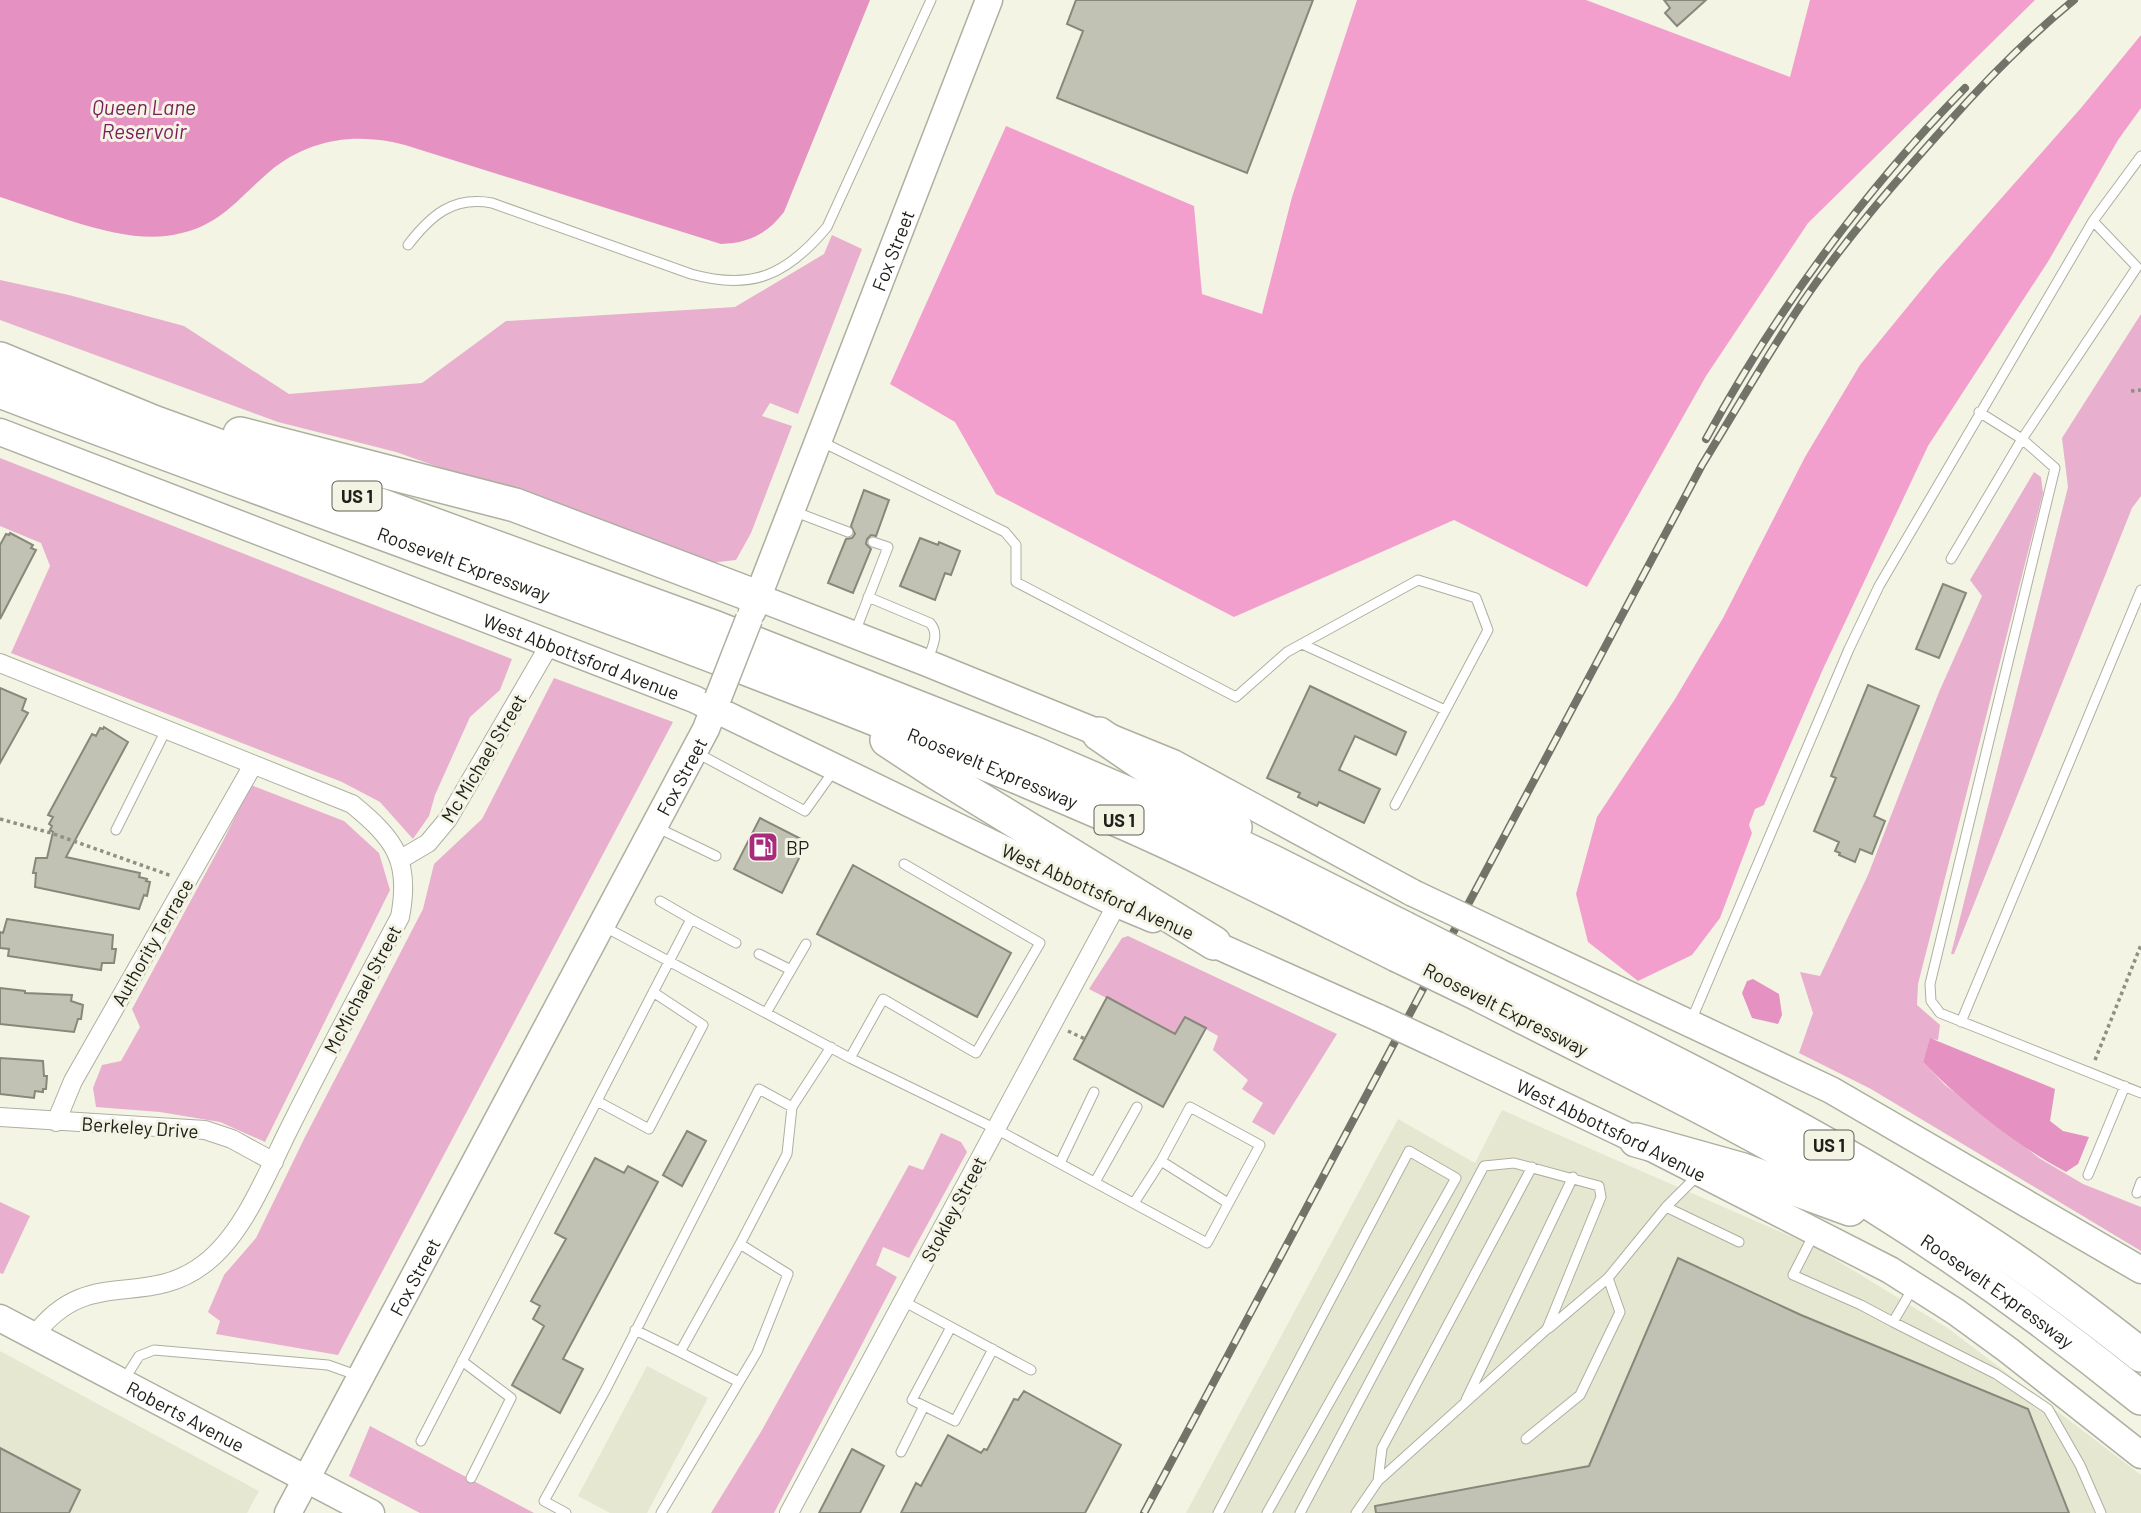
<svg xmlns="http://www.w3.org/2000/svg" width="2141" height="1513" font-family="Barlow,sans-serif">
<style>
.built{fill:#e6e7d0}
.green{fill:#e8b0ce}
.forest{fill:#f39fce}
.water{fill:#e591c1}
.building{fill:#c1c2b3;stroke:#87887a;stroke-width:2}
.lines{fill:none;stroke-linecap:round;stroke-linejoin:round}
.lane-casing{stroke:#aeafa0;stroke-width:11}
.street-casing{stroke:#aeafa0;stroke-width:20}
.secondary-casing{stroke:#aeafa0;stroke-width:29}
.highway-casing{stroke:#aeafa0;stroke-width:36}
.path{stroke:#8f9085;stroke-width:3.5;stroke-dasharray:3.5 3.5;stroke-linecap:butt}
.lane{stroke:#fff;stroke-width:9}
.street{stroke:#fff;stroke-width:18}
.secondary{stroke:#fff;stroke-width:26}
.highway{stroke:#fff;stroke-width:33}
.rail-casing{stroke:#727369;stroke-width:8}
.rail{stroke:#f3f4e4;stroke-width:5;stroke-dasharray:16;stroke-linecap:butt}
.secondary-bridge-casing{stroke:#aeafa0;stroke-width:29;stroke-linecap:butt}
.highway-bridge-casing{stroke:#aeafa0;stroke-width:36;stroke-linecap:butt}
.secondary-bridge{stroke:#fff;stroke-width:26}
.highway-bridge{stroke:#fff;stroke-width:33}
.labels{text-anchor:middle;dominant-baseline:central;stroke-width:6;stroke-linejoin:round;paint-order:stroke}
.shield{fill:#f3f4e4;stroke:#5f6057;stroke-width:2}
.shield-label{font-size:18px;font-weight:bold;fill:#20201b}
.street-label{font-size:19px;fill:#20201b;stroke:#f3f4e4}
.poi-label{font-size:19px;fill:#20201b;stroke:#f3f4e4;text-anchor:start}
.water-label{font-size:21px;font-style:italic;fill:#7c1c5b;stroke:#f3f4e4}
</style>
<rect width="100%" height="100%" fill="#f3f4e4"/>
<!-- built -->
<path class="built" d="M 1502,1110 L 1815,1247 L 1949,1329 L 2141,1475 L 2141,1513 L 1186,1513 L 1398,1119 L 1475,1163 Z
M 0,1351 L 259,1491 L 247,1513 L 0,1513 Z
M 647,1366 L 708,1398 L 647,1513 L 610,1513 L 578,1496 Z"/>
<!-- green -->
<path class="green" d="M 832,235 L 862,249 L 798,414 L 770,403 L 762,416 L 792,426 L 751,533 L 736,560 L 710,563 L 396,452 L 278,422 L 0,320 L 0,280 L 69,295 L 184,326 L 289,394 L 422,383 L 506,321 L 735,307 L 824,254 Z
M 2141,314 L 2141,496 L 2132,508 L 1954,954 L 1951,954 L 2068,487 L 2062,438 Z
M 0,458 L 512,659 L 500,690 L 470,717 L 435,795 L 429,816 L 413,839 L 380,802 L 342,782 L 11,653 L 50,566 L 41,543 L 0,526 Z
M 2034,472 L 2041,477 L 2043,493 L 1918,984 L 1917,1005 L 1940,1025 L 1938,1040 L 1930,1039 L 1923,1062 L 1945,1085 L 2039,1158 L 2083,1184 L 2141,1207 L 2141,1251 L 1871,1089 L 1799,1053 L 1813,1013 L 1800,972 L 1820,976 L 1868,875 L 1939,692 L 1982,596 L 1970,580 Z
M 554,678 L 673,722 L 338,1355 L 216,1334 L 220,1321 L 208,1312 L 224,1275 L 256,1238 L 305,1137 L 423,909 L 434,864 L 482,819 Z
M 251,785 L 344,821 L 379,853 L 390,890 L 265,1142 L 220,1122 L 160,1112 L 96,1107 L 93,1088 L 102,1065 L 121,1061 L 140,1027 L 132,1009 L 223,841 Z
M 1128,936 L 1337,1034 L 1274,1135 L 1252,1122 L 1263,1103 L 1242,1089 L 1248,1080 L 1213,1050 L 1218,1036 L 1185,1017 L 1175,1034 L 1089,989 L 1122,938 Z
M 941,1133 L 961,1142 L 967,1152 L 909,1258 L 883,1247 L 876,1265 L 897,1277 L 774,1513 L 711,1513 L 762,1430 L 909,1165 L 923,1170 Z
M 0,1202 L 30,1216 L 3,1274 L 0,1273 Z
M 370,1426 L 534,1513 L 420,1513 L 349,1476 Z"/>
<!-- forest -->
<path class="forest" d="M 1357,0 L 1586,0 L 1790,77 L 1810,0 L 2035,0 L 1808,223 L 1706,376 L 1587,587 L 1454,520 L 1234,617 L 996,494 L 955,422 L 890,384 L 1006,126 L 1194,206 L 1202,294 L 1262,314 L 1292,197 Z
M 2141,35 L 2141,108 L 2118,140 L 2049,260 L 1928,446 L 1823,669 L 1764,805 L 1755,809 L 1749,825 L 1752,833 L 1720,918 L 1692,955 L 1638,981 L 1588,942 L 1576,894 L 1597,817 L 1675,699 L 1723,618 L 1805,457 L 1860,365 L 1936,272 L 2081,108 Z"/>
<!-- water -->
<path class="water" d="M 0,0 L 870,0 L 784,212 C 767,234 749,243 721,244 L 405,145 C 356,132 308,139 269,172 C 233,203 218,229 166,236 C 116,242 48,212 0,197 Z
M 1753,979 L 1779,994 L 1782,1015 L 1778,1024 L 1752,1018 L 1742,993 L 1747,981 Z
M 1930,1038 L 2055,1089 L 2050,1121 L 2063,1131 L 2089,1137 L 2078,1164 L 2066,1172 C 2017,1146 1962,1102 1923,1062 Z"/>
<!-- building -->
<path class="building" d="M 1076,0 L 1313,0 L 1247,173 L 1057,98 L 1083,31 L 1067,24 Z
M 1664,0 L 1706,0 L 1677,26 L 1665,13 L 1670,8 Z
M 864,490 L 889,500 L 876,536 L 871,535 L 867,539 L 866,544 L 871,549 L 853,593 L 828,583 L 846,539 L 852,538 L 855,534 L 851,526 Z
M 10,533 L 33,545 L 31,548 L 36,550 L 0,619 L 0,545 L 6,534 L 9,535 Z
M 920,538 L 938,545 L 939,542 L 960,551 L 951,575 L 945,573 L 935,600 L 900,586 Z
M 1943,584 L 1966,593 L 1939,658 L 1916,649 Z
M 1868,685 L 1919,706 L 1874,816 L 1885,821 L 1872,854 L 1860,849 L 1855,862 L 1839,855 L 1840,853 L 1835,851 L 1839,842 L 1814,831 L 1836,778 L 1831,776 Z
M 1310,686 L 1406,732 L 1396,755 L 1355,736 L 1339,770 L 1380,789 L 1364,823 L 1319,802 L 1317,806 L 1298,797 L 1300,793 L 1267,778 Z
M 0,688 L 26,699 L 22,710 L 28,713 L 0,763 Z
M 104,727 L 128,742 L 66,857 L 140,873 L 139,877 L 147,879 L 146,881 L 150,882 L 147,896 L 144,895 L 139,909 L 35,887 L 36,873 L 33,873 L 36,858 L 47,858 L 53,832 L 50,830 L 52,826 L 49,824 L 53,817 L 48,815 L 92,734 L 96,736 L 100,728 L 103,729 Z
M 760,818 L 807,842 L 782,893 L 734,869 Z
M 853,865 L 1011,953 L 977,1017 L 817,934 Z
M 7,919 L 113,935 L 112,949 L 116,949 L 114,963 L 102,963 L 101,970 L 8,956 L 9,949 L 0,948 L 0,932 L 3,933 Z
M 0,988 L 25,991 L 25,993 L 72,995 L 71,1001 L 83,1005 L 81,1019 L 78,1019 L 74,1032 L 0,1024 Z
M 1107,997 L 1175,1034 L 1185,1017 L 1206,1028 L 1163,1107 L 1074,1059 Z
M 0,1058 L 43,1061 L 44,1076 L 47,1076 L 46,1089 L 43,1089 L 43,1092 L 35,1091 L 34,1098 L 0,1094 Z
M 687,1131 L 706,1141 L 682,1186 L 663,1175 Z
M 595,1158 L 624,1173 L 628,1166 L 658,1182 L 563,1359 L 583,1369 L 560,1413 L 512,1385 L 544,1326 L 533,1319 L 540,1306 L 531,1301 L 566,1239 L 555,1233 Z
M 1678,1258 L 1801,1315 L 2028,1409 L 2069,1513 L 1376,1513 L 1375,1506 L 1589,1466 Z
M 1024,1391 L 1121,1445 L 1085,1513 L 901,1513 L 916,1483 L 921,1486 L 948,1435 L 981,1453 L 984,1449 L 987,1450 L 1014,1399 L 1018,1400 Z
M 0,1448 L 80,1490 L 69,1513 L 0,1513 Z
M 852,1449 L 884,1466 L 860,1513 L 819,1513 Z"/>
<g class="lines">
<!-- lane casing -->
<g class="lane-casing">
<path id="lane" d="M 2093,221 L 2137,267 L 2022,439 L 2055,468 L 1930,984 L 1931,1001 L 1940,1013 L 2141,1093
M 408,245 C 431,215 453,196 492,203 L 691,274 C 752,291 787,275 827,227 L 931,0
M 820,441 L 1005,532 L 1016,545 L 1016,582 L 1236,697 L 1287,652 L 1418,580 L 1476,598 L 1488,630 L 1395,805
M 793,511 L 848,532
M 1951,559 L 2022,439 L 1979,412
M 868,597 L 930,623 C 940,634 932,647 928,659
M 855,632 L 888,547 L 873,542
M 1302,644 L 1445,710
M 697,753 L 805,811 L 835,769
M 656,827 L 716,856
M 116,830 L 166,730
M 660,901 L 691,919
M 603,926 L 850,1058 L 996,1129 L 1207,1243 L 1260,1145 L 1190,1107 L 1161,1161
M 759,954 L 791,970
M 766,1013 L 806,944
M 1691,1021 L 1849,649 L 1879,586 L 2093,221 L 2141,156
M 1961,1022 L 2141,590
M 850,1058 L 883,999 L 976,1053 L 1040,943 L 904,864
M 597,1101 L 649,1129 L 703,1025 L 653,992
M 1060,1163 L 1094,1092
M 2088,1175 L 2125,1086
M 1095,1182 L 1137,1107
M 2137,1193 L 2141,1182
M 1134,1203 L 1161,1161 L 1228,1203
M 1666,1207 L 1739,1242
M 1814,1234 L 1793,1275 L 1861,1305 L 1893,1322 L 1913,1288
M 903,1301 L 1031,1370
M 1893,1322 L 1996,1374 L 2048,1409 L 2080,1465 L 2101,1513
M 951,1327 L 912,1400 L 955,1421 L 993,1349
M 1549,1328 L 1608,1278 L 1666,1207 L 1697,1176
M 635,1330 L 680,1352 L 740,1244
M 680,1352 L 739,1382
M 462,1361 L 511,1398 L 471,1478
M 124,1380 L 139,1356 L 154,1350 L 328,1365 L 359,1376
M 1466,1400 L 1573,1177
M 1526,1439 L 1580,1395 L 1620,1312 L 1608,1278
M 421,1441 L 691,919 L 736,943
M 901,1452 L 924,1406
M 1378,1481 L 1382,1448 L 1532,1167
M 566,1513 L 544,1501 L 606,1389 L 759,1089 L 792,1107
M 661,1513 L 757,1352 L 788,1274 L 740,1244 L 787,1154 L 792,1107 L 831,1047
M 1218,1513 L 1409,1151 L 1456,1178 L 1267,1513
M 1300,1513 L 1484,1166 L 1514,1163 L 1599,1186 L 1601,1197 L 1547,1329 L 1378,1481 L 1356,1513"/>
</g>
<!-- street casing -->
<g class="street-casing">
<path id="street" d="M 0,663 L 352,804 C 395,839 411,861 400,917 C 363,986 326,1055 291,1125 C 268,1170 245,1233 204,1264 C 144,1310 87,1264 34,1336
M 401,859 L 428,843 L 448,819 L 550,644
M 0,1117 L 205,1130 L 232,1139 L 274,1162
M 56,1122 L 73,1081 L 253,765
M 789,1513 L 1117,904"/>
</g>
<!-- secondary casing -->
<g class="secondary-casing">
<g id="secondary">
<path id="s1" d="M 0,432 L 694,699 L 1117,904 L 1153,919"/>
<path d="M 757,597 L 927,663 L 1173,763 L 1413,893"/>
<path id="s2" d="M 752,612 L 989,0"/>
<path d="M 1196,936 L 1379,1018"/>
<path d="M 1517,942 L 1831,1090 L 2141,1270"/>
<path id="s3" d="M 1437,1045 L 1636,1140 L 1890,1270 L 1956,1312 L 2008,1350 L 2141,1455"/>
<path id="s4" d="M 0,1318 L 371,1513"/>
<path id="s5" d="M 288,1513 L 706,729 L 718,698"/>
</g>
</g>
<!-- highway casing -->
<g class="highway-casing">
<g id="highway">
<path d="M 0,359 L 153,422 L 716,628 L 1031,752 L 1124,792 L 1273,862 L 1404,928"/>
<path id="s6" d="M 0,391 C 370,533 747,658 1111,817 C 1208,859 1302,908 1397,955"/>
<path d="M 240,434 L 515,505 L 757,597"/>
<path d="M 1099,734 L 1235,827"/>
<path d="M 887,740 L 937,773 L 1214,943"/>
<path d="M 1495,974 C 1666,1057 1837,1142 1996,1248 C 2046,1281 2094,1318 2141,1355"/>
<path id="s7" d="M 1480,995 C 1576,1045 1674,1091 1768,1143 C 1901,1217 2024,1303 2141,1398"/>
<path d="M 1636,1140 L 1743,1170 L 1850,1209"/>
</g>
</g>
<!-- path -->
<path class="path" d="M 2131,391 L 2141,390
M 0,819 L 51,833 L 172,876
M 1068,1031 L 1085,1039
M 2095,1060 L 2141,945"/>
<!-- lane -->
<use href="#lane" class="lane"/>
<!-- street -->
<use href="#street" class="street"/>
<!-- secondary -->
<use href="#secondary" class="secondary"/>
<!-- highway -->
<use href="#highway" class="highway"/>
<!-- rail casing -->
<g class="rail-casing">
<path id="rail" d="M 1706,439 C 1777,310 1863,192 1965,88
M 1144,1513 L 1702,465 C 1735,411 1767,356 1802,303 C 1846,238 1897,180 1949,122 C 1988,78 2029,37 2074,0"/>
</g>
<!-- rail -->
<use href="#rail" class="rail"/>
<!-- secondary-bridge casing -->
<g class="secondary-bridge-casing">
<path id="secondary-bridge" d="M 718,698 L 749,619
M 1413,893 L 1517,942
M 1379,1018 L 1437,1045"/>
</g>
<!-- highway-bridge casing -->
<g class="highway-bridge-casing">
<path id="highway-bridge" d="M 1404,928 L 1495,974
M 1397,955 L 1480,995"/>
</g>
<!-- secondary-bridge -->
<use href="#secondary-bridge" class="secondary-bridge"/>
<!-- highway-bridge -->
<use href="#highway-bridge" class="highway-bridge"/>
</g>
<!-- icons -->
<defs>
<g id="fuel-square" transform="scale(1.575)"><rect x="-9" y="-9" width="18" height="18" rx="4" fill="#a82b7d" stroke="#f3f4e4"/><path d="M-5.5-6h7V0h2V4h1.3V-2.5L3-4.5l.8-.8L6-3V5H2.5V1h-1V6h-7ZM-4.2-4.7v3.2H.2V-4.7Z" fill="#fff"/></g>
</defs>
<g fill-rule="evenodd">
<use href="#fuel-square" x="763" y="847"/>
</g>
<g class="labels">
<!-- shield labels -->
<g class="shield">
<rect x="332.5" y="481.5" width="49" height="29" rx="5"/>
<rect x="1094.5" y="805.5" width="49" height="29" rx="5"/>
<rect x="1804.5" y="1130.5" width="49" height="29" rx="5"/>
</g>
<g class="shield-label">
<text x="357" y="496">US 1</text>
<text x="1119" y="820">US 1</text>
<text x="1829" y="1145">US 1</text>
</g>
<!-- street labels -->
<g class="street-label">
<text stroke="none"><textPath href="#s2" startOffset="388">Fox Street</textPath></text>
<text stroke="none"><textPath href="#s6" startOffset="495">Roosevelt Expressway</textPath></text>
<text stroke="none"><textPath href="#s1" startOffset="623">West Abbottsford Avenue</textPath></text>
<text transform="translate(483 758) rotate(-59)">Mc Michael Street</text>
<text stroke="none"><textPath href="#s6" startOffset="1062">Roosevelt Expressway</textPath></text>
<text stroke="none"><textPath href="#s5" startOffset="835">Fox Street</textPath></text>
<text transform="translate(1098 891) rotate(24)">West Abbottsford Avenue</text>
<text transform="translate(152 942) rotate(-60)">Authority Terrace</text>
<text transform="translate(362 989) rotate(-62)">McMichael Street</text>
<text transform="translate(1506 1009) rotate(27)">Roosevelt Expressway</text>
<text transform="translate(140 1127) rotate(4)">Berkeley Drive</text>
<text stroke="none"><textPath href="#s3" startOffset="194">West Abbottsford Avenue</textPath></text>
<text transform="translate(953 1209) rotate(-62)">Stokley Street</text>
<text stroke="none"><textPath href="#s5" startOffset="268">Fox Street</textPath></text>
<text stroke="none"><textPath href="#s7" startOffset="597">Roosevelt Expressway</textPath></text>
<text stroke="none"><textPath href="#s4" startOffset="210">Roberts Avenue</textPath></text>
</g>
<!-- poi labels -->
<g class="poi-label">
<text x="786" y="847">BP</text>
</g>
<!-- water labels -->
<g class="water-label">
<text x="144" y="106">Queen Lane<tspan x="144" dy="24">Reservoir</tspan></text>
</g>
</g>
</svg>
